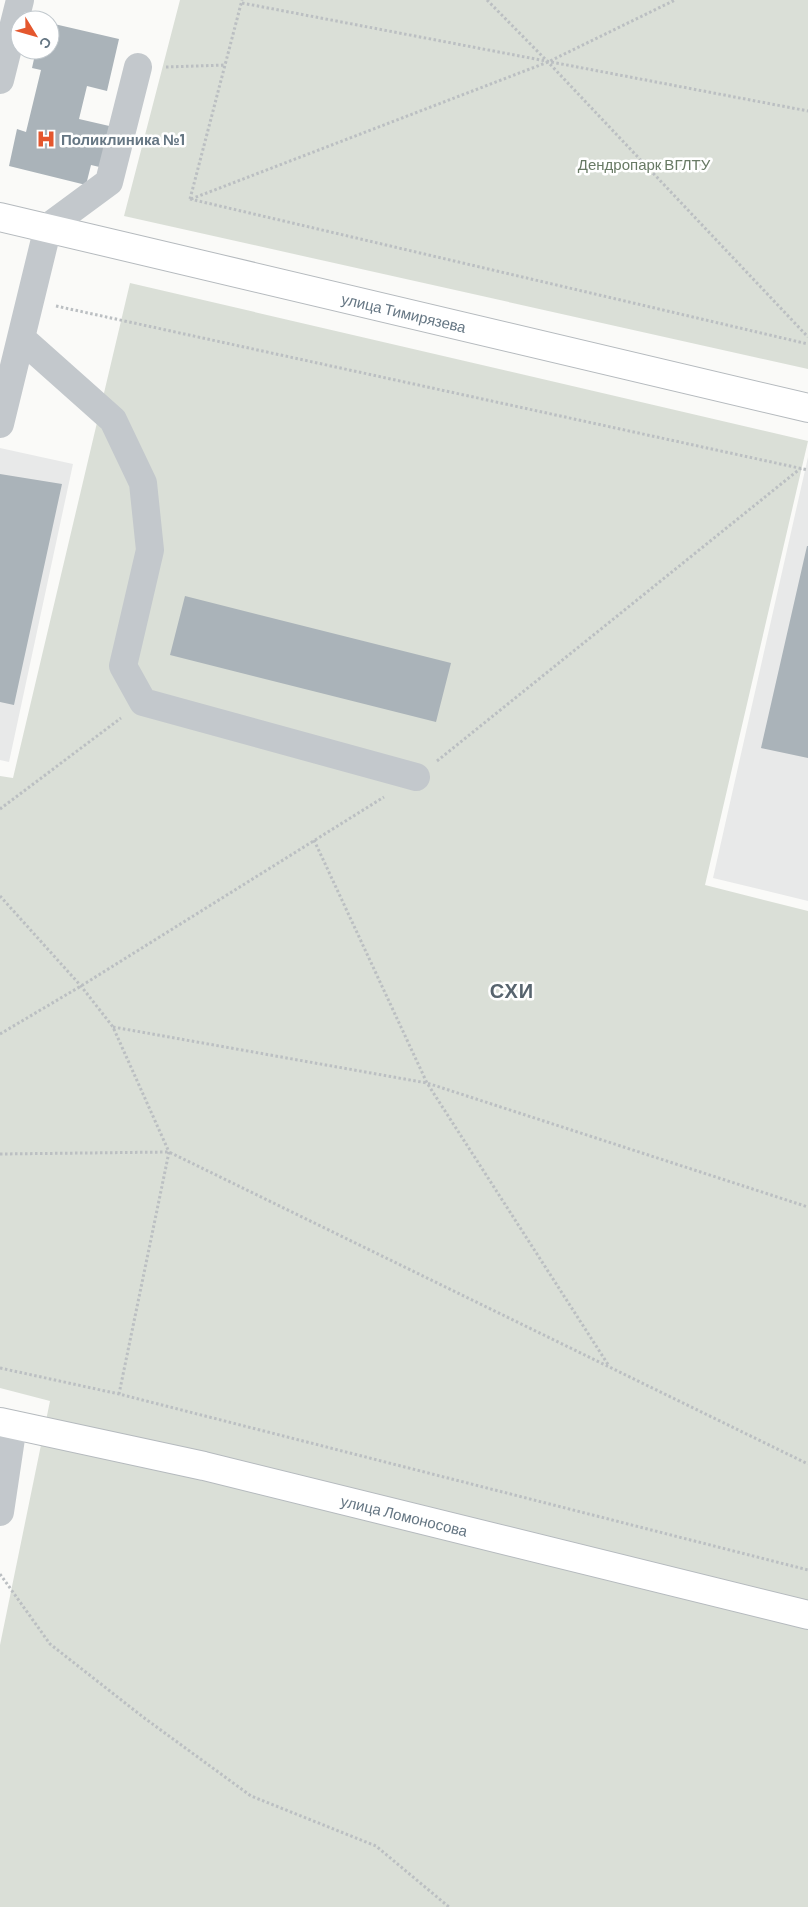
<svg xmlns="http://www.w3.org/2000/svg" width="808" height="1907" font-family="Barlow,sans-serif">
<style>
.built{fill:#e8e9e9}
.green{fill:#dadfd7}
.building{fill:#aab3b9}
.lines{fill:none;stroke-linecap:round;stroke-linejoin:round}
.major-casing{stroke:#b5babe;stroke-width:30}
.path{stroke:#bbbfc2;stroke-width:3;stroke-dasharray:2.5 2.5;stroke-linecap:butt}
.minor{stroke:#c3c8cc;stroke-width:28}
.major{stroke:#fff;stroke-width:28}
.labels{text-anchor:middle;dominant-baseline:central;stroke-width:5;stroke-linejoin:round;paint-order:stroke}
.poi-label{font-size:15px;font-weight:bold;fill:#657683;stroke:#fff;text-anchor:start}
.park-label{font-size:15px;fill:#687a64;stroke:#fff}
.street-label{font-size:15px;fill:#657683;stroke:#fff}
.district-label{font-size:20px;font-weight:bold;letter-spacing:1px;fill:#57646e;stroke:#fff}
</style>
<rect width="100%" height="100%" fill="#fafaf8"/>
<!-- built -->
<path class="built" d="M 0,448 L 73,464 L 9,762 L 0,760 Z
M 808,457 L 808,901 L 713,878 Z"/>
<!-- green -->
<path class="green" d="M 180,0 L 808,0 L 808,369 L 124,216 Z
M 130,283 L 808,441 L 705,885 L 808,911 L 808,1907 L 0,1907 L 0,1645 L 50,1401 L 0,1388 L 0,776 L 13,778 Z"/>
<!-- building -->
<path class="building" d="M 50,23 L 119,39 L 107,91 L 87,86 L 79,119 L 118,128 L 108,169 L 91,165 L 86,185 L 9,166 L 17,129 L 26,132 L 41,70 L 32,68 L 36,50 L 50,50 Z
M 0,474 L 62,484 L 14,705 L 0,702 Z
M 807,546 L 808,546 L 808,758 L 761,748 Z
M 185,596 L 451,663 L 436,722 L 170,655 Z"/>
<g class="lines">
<!-- major casing -->
<g class="major-casing">
<g id="major">
<path id="s1" d="M 0,217 L 808,408"/>
<path id="s2" d="M 0,1422 L 204,1466 L 808,1615"/>
</g>
</g>
<!-- path -->
<path class="path" d="M 487,0 L 548,62 L 808,337
M 242,3 L 808,111
M 166,67 L 225,65
M 190,199 L 808,344
M 190,199 L 242,0
M 191,199 L 548,62 L 675,0
M 56,306 L 808,470
M 437,761 L 801,468
M 0,809 L 121,718
M 314,840 L 427,1083 L 609,1366
M 0,896 L 81,986 L 113,1027 L 169,1152 L 119,1394
M 113,1027 L 427,1083 L 808,1207
M 0,1034 L 81,986 L 384,797
M 0,1154 L 169,1152 L 808,1464
M 0,1368 L 119,1394 L 808,1570
M 0,1574 L 50,1644 L 143,1717 L 251,1796 L 376,1846 L 449,1907"/>
<!-- minor -->
<path class="minor" d="M 0,80 L 20,0
M 22,339 L 113,420 L 143,483 L 150,550 L 123,666 L 143,702 L 416,777
M 0,424 L 48,227 L 109,182 L 138,67
M 0,1512 L 13,1425"/>
<!-- major -->
<use href="#major" class="major"/>
</g>
<!-- icons -->
<defs>
<g id="hospital-bare" transform="scale(1.5)"><path d="M-5-5h3v3.5h4V-5h3V5h-3V1.5h-4V5h-3Z" fill="#e4572e" stroke="#fff" stroke-width="2.5" paint-order="stroke"/></g>
</defs>
<g fill-rule="evenodd">
<use href="#hospital-bare" x="46" y="139"/>
</g>
<g class="labels">
<!-- poi labels -->
<g class="poi-label">
<text x="61" y="139">Поликлиника №1</text>
</g>
<!-- park labels -->
<g class="park-label">
<text x="644" y="164">Дендропарк ВГЛТУ</text>
</g>
<!-- street labels -->
<g class="street-label">
<text stroke="none"><textPath href="#s1" startOffset="415">улица Тимирязева</textPath></text>
<text stroke="none"><textPath href="#s2" startOffset="415">улица Ломоносова</textPath></text>
</g>
<!-- district labels -->
<g class="district-label">
<text x="512" y="990">СХИ</text>
</g>
</g>
<!-- north arrow -->
<g transform="translate(35 35) rotate(127)"><circle r="24" fill="#ffffff" stroke="#c1c8cd"/>
<path d="M0-4L9 19L0 12L-9 19Z" fill="#e4572e"/>
<text y="-8" font-size="14" font-weight="bold" text-anchor="middle" fill="#657683">С</text>
</g>
</svg>
